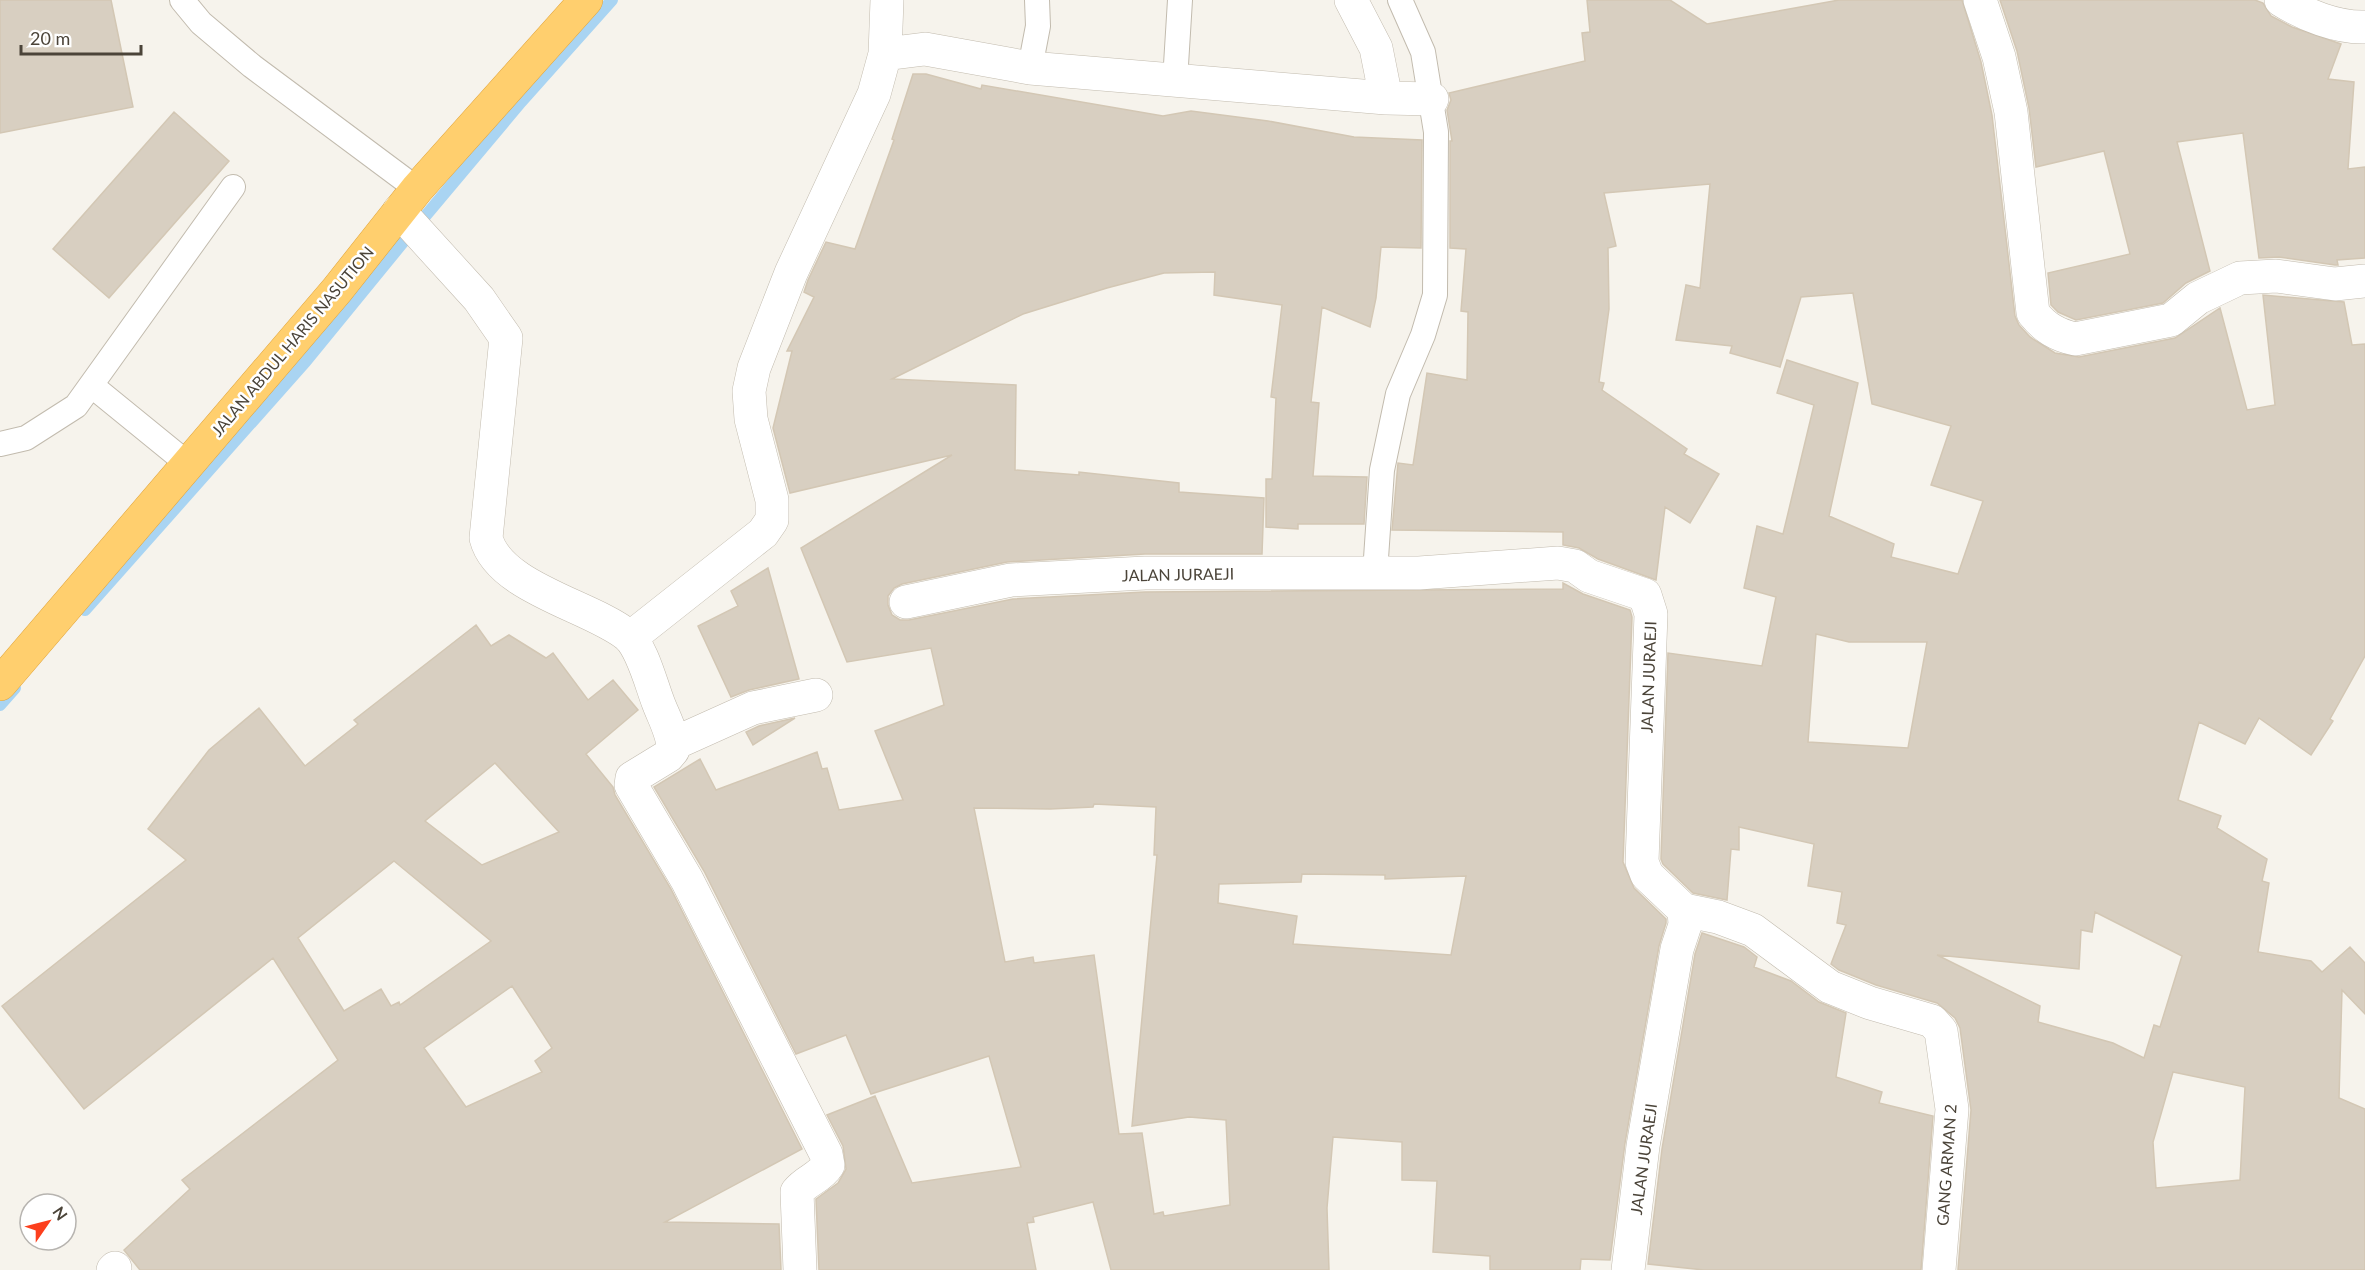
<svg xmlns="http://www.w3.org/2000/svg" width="2365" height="1270" font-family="Lato,sans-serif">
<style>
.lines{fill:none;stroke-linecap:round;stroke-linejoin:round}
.stream{stroke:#a9d4f2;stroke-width:12}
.building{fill:#d8cfc1;stroke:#d3c7b4;stroke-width:1.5;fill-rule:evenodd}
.lane-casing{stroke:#c2bbae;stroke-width:26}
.street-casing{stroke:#c2bbae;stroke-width:34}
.highway-casing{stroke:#e0a43c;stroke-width:34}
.lane{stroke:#fff;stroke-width:24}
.street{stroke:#fff;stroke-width:33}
.highway{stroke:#ffcf6e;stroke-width:33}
.labels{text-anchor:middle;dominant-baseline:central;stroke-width:5;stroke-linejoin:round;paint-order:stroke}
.street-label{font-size:16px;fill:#4b4439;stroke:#fff}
</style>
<rect width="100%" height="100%" fill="#f6f3ec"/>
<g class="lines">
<!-- stream -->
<path class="stream" d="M 417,226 L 521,102 L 612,0
M 85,610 L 306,361 L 413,230
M 0,705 L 15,688"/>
</g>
<!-- building -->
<path class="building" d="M 0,0 L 111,0 L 133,107 L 0,133 Z
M 1587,0 L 1670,0 L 1707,24 L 1839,0 L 1962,0 L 1981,62 L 1992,115 L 2015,316 L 2019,325 L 2030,337 L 2055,353 L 2079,357 L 2175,338 L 2220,308 L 2247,410 L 2275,405 L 2263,295 L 2344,302 L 2352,345 L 2365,344 L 2365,656 L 2330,719 L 2333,721 L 2311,755 L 2259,718 L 2245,744 L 2199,722 L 2178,800 L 2221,816 L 2217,828 L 2267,859 L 2262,881 L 2269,883 L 2258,952 L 2311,961 L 2322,972 L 2350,947 L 2365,963 L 2365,1014 L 2342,990 L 2339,1098 L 2365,1109 L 2365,1270 L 1958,1270 L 1971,1110 L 1960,1028 L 1955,1018 L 1937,1003 L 1876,985 L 1839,970 L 1831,964 L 1846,925 L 1837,923 L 1842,892 L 1808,886 L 1814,844 L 1739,827 L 1739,850 L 1731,849 L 1727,900 L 1693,893 L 1663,864 L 1661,859 L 1668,653 L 1762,666 L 1776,597 L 1744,588 L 1757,526 L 1783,534 L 1814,405 L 1777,393 L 1787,360 L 1858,383 L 1829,516 L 1894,544 L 1891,557 L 1958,574 L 1983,501 L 1931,485 L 1951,426 L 1872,404 L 1853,293 L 1801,297 L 1780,367 L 1730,353 L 1732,346 L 1676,340 L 1686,285 L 1700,288 L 1710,184 L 1604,193 L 1616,246 L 1608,248 L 1609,309 L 1599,382 L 1604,383 L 1602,390 L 1687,449 L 1684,454 L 1719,474 L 1690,523 L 1665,507 L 1656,580 L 1598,559 L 1579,548 L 1563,545 L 1563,532 L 1392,530 L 1398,463 L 1413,465 L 1427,373 L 1467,380 L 1468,312 L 1461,311 L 1466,249 L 1450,248 L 1450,141 L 1452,141 L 1447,110 L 1451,100 L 1449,93 L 1585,61 L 1582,33 L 1590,32 ZM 1816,634 L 1849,642 L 1927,642 L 1908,748 L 1808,742 ZM 2095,912 L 2182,956 L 2160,1027 L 2154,1025 L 2144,1058 L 2113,1043 L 2038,1022 L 2040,1006 L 1937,955 L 2079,969 L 2081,930 L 2092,932 ZM 2173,1072 L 2245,1087 L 2240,1180 L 2156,1188 L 2153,1142 Z
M 2000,0 L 2255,0 L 2263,3 L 2271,16 L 2292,27 L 2341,44 L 2328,79 L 2354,82 L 2348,169 L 2365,167 L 2365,258 L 2337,260 L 2338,265 L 2335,265 L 2279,257 L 2259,258 L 2243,133 L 2177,142 L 2210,271 L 2186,283 L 2163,303 L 2076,320 L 2058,312 L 2051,305 L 2048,273 L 2130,254 L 2104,151 L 2036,167 L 2029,108 L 2017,51 Z
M 913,74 L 926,74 L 981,89 L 982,85 L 1163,116 L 1191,111 L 1268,121 L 1354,137 L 1422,140 L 1421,248 L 1381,247 L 1376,298 L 1370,327 L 1322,307 L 1311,402 L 1319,403 L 1313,476 L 1367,477 L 1364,524 L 1298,524 L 1298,529 L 1266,527 L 1266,479 L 1272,479 L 1276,398 L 1271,397 L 1282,305 L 1214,295 L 1215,272 L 1164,273 L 1107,288 L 1023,314 L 892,379 L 1016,385 L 1015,470 L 1079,475 L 1079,472 L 1179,483 L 1179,492 L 1264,498 L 1262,554 L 1145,554 L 1007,562 L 902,584 L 894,588 L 888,596 L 888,605 L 892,615 L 900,620 L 909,620 L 1013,599 L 1145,592 L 1563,589 L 1563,583 L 1583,594 L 1630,610 L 1632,617 L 1623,862 L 1634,888 L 1666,919 L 1666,923 L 1659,946 L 1625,1143 L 1610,1260 L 1581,1259 L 1580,1270 L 1490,1270 L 1490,1256 L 1433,1252 L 1437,1181 L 1402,1180 L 1402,1142 L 1333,1137 L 1327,1208 L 1329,1270 L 1111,1270 L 1093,1202 L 1033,1217 L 1034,1222 L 1027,1223 L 1036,1270 L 819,1270 L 816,1199 L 838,1183 L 846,1169 L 843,1146 L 827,1115 L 875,1096 L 912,1183 L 1021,1167 L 989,1056 L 871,1094 L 846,1035 L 796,1054 L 704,871 L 654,787 L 700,759 L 716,790 L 817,752 L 822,769 L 827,768 L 839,810 L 903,800 L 875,731 L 944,705 L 931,648 L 847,662 L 801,548 L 952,455 L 790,493 L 773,428 L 792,351 L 787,351 L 814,297 L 804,292 L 808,280 L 826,242 L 855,249 L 894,140 L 892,139 ZM 1094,804 L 1156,807 L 1154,855 L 1157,855 L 1132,1126 L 1189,1117 L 1226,1120 L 1230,1205 L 1164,1216 L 1163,1212 L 1154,1214 L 1142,1133 L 1119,1134 L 1094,955 L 1034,963 L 1033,957 L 1005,962 L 974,808 L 1050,809 L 1093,807 ZM 1302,874 L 1385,875 L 1385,879 L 1466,876 L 1451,955 L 1293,944 L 1297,916 L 1218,903 L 1219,884 L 1301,882 Z
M 174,112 L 229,161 L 109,298 L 53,249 Z
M 768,568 L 799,679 L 749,690 L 731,697 L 698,626 L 738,606 L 731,591 Z
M 476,625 L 491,646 L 509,635 L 546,658 L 553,653 L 588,700 L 613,680 L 638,710 L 586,754 L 613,787 L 615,795 L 671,889 L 802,1149 L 665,1222 L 779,1224 L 781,1270 L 140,1270 L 124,1250 L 190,1189 L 182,1180 L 338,1060 L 273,958 L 84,1109 L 2,1006 L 186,860 L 148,829 L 209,750 L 259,708 L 305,766 L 358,724 L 354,720 ZM 495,763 L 559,832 L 482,865 L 425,821 ZM 394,861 L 491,941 L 400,1005 L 399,1002 L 391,1006 L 381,989 L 344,1011 L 298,938 ZM 512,986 L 552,1048 L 535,1061 L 542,1072 L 466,1107 L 424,1048 Z
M 795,718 L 753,745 L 746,732 L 759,726 Z
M 1702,933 L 1744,947 L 1757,957 L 1754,967 L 1791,981 L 1819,1002 L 1846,1013 L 1836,1077 L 1882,1092 L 1879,1103 L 1933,1116 L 1921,1270 L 1704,1270 L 1648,1264 L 1662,1149 L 1695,954 Z"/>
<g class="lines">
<!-- lane casing -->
<g class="lane-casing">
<path id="lane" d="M 182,0 L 201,23 L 252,66 L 417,189
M 1030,68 L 1038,26 L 1037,0
M 1175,81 L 1180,0
M 91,385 L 188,464
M 0,444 L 26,438 L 76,406 L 233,187
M 1375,573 L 1382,470 L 1398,394 L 1423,335 L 1435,295 L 1436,132 L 1423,52 L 1400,0"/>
</g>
<!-- street casing -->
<g class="street-casing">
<path id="street" d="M 1351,0 L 1376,48 L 1386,98
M 1980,0 L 1999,57 L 2011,112 L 2033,313 C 2045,328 2057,335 2075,339 L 2171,320 L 2198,298 L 2240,278 L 2276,276 L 2335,284 L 2365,281
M 2281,0 C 2305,15 2337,28 2365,27
M 885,54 L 925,49 L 1030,68 L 1386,98 L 1432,99
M 399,211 L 479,299 L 506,338 L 486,538 C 499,588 591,606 627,635 C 642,647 651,684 658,702 C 663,716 674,735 673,750 L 668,756 L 632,778 L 631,785 L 687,880 L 826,1154 L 828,1165 C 820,1178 806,1180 797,1192 L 800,1270
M 906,602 L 1011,580 L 1145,573 L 1419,573 L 1558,563 L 1575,566 L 1589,576 L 1645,595 L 1651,614 L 1642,862 L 1647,875 L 1684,910 L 1685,925 L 1677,949 L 1643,1146 L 1628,1270
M 630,638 L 763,533 L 772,520 L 772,500 L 751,419 L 749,391 L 754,368 L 791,273 L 874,94 L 885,54 L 887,0
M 673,744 L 753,708 L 816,695
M 1684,910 L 1718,917 L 1753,930 L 1830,987 L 1870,1003 L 1932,1021 L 1941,1031 L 1952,1109 L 1939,1270
M 113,1270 L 115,1268"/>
</g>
<!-- highway casing -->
<g class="highway-casing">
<path id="highway" d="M 0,684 L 337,290 L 417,189 L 586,0"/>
</g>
<!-- lane -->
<use href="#lane" class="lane"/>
<!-- street -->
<use href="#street" class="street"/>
<!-- highway -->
<use href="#highway" class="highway"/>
</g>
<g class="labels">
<!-- street labels -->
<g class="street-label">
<text transform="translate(292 341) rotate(-50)">JALAN ABDUL HARIS NASUTION</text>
<text transform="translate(1178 574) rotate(-1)">JALAN JURAEJI</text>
<text transform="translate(1648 677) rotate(-88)">JALAN JURAEJI</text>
<text transform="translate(1643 1159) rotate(-82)">JALAN JURAEJI</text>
<text transform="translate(1946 1165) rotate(-86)">GANG ARMAN 2</text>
</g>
</g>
<!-- north arrow -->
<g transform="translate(48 1222) rotate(55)"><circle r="28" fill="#ffffff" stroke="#b7b4b0" stroke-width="1.5"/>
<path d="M0-4.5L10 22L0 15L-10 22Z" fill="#fc3f1d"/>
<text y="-9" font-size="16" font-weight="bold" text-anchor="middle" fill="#4b4439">N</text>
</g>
<!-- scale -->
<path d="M21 45v9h120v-9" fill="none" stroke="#4b4439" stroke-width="3"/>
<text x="30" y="45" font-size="18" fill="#4b4439" stroke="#ffffff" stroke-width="4.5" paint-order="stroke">20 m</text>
</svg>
